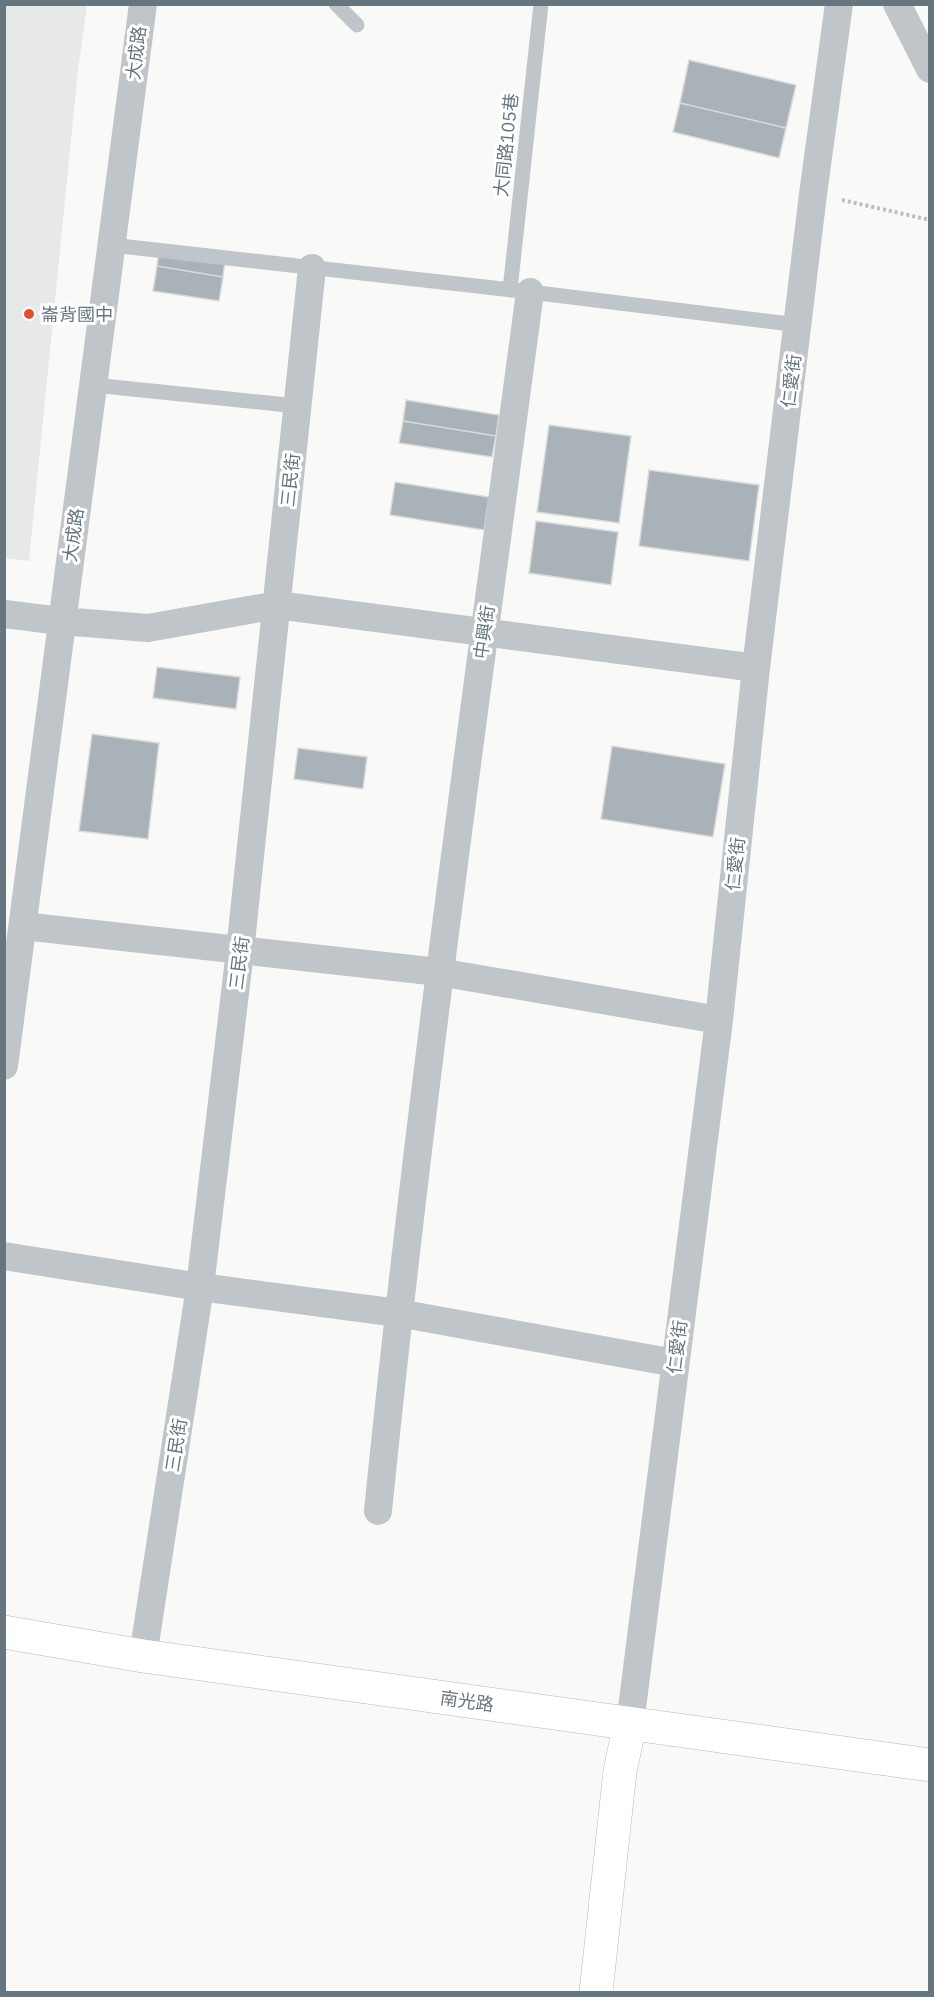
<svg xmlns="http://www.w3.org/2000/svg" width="934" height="1997" font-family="'IBM Plex Sans','Noto Sans TC',sans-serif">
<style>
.built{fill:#e7e8e8}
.building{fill:#a9b2b8;stroke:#dbdbd9;stroke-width:1.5}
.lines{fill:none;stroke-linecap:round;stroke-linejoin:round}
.secondary-casing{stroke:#b3b9bd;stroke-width:34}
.path{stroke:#bbbec1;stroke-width:4;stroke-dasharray:3 3;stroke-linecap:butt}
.lane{stroke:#c0c5c9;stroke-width:15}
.street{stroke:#c0c5c9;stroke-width:28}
.secondary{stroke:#fff;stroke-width:33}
.poi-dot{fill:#de4f31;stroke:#fff;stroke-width:2}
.labels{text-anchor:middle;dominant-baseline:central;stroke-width:6;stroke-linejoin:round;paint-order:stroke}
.street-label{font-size:18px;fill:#657681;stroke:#fff}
.poi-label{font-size:18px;fill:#657681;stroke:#fff;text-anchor:start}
</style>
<rect width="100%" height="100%" fill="#f9f9f7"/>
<!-- built -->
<path class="built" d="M 5,4 L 87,5 L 78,70 L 29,561 L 4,558 Z"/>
<!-- building -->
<path class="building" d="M 689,60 L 796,85 L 786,128 L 680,103 Z
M 680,103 L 786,128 L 779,158 L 673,132 Z
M 160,244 L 226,254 L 223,277 L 157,266 Z
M 157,266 L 223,277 L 219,301 L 153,291 Z
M 406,400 L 499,415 L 496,436 L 403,421 Z
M 403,421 L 496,436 L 492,457 L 399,443 Z
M 549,425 L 631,436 L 619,523 L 537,512 Z
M 649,470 L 759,485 L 749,561 L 639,546 Z
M 395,482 L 489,497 L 484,530 L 390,515 Z
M 536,521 L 618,532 L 611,585 L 529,573 Z
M 157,667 L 240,677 L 236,709 L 153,698 Z
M 92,734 L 159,743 L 148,839 L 79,831 Z
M 612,746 L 725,764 L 713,837 L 601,819 Z
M 298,748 L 367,757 L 363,789 L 294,779 Z"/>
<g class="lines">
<!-- secondary casing -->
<g class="secondary-casing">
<path id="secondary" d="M 4,1632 L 143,1656 L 930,1765
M 596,1992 L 620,1771 L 630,1724"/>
</g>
<!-- path -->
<path class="path" d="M 842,200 L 930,220"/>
<!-- lane -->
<path class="lane" d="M 336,4 L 357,25
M 111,245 L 530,292 L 798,325
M 510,290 L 541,4
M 93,385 L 297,406"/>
<!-- street -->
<path class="street" d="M 897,4 L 930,69
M 4,614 L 61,621 L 148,628 L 277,605 L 756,668
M 23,926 L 439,972 L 719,1020
M 4,1066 L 143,4
M 4,1256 L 200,1287 L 398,1313 L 675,1363
M 378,1511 C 419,1103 476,698 530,292
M 143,1656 L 200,1287 L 240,951 L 312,268
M 630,1724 L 719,1020 L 756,668 L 813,194 L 839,4"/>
<!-- secondary -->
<use href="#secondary" class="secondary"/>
</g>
<!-- markers -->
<circle class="poi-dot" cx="29" cy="314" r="6"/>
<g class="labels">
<!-- street labels -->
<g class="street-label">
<text transform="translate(136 53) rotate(-83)">大成路</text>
<text transform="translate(506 145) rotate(-84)">大同路105巷</text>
<text transform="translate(791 381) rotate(-83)">仁愛街</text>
<text transform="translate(290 480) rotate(-84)">三民街</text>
<text transform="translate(73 535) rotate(-82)">大成路</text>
<text transform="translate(484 632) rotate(-82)">中興街</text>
<text transform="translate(735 864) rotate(-84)">仁愛街</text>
<text transform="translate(239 963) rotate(-83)">三民街</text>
<text transform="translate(677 1347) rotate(-83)">仁愛街</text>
<text transform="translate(176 1445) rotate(-81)">三民街</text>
<text transform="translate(467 1701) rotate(8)">南光路</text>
</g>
<!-- poi labels -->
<g class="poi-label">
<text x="41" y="314">崙背國中</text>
</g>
</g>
<!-- border -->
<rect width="934" height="1997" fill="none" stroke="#657681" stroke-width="12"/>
</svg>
